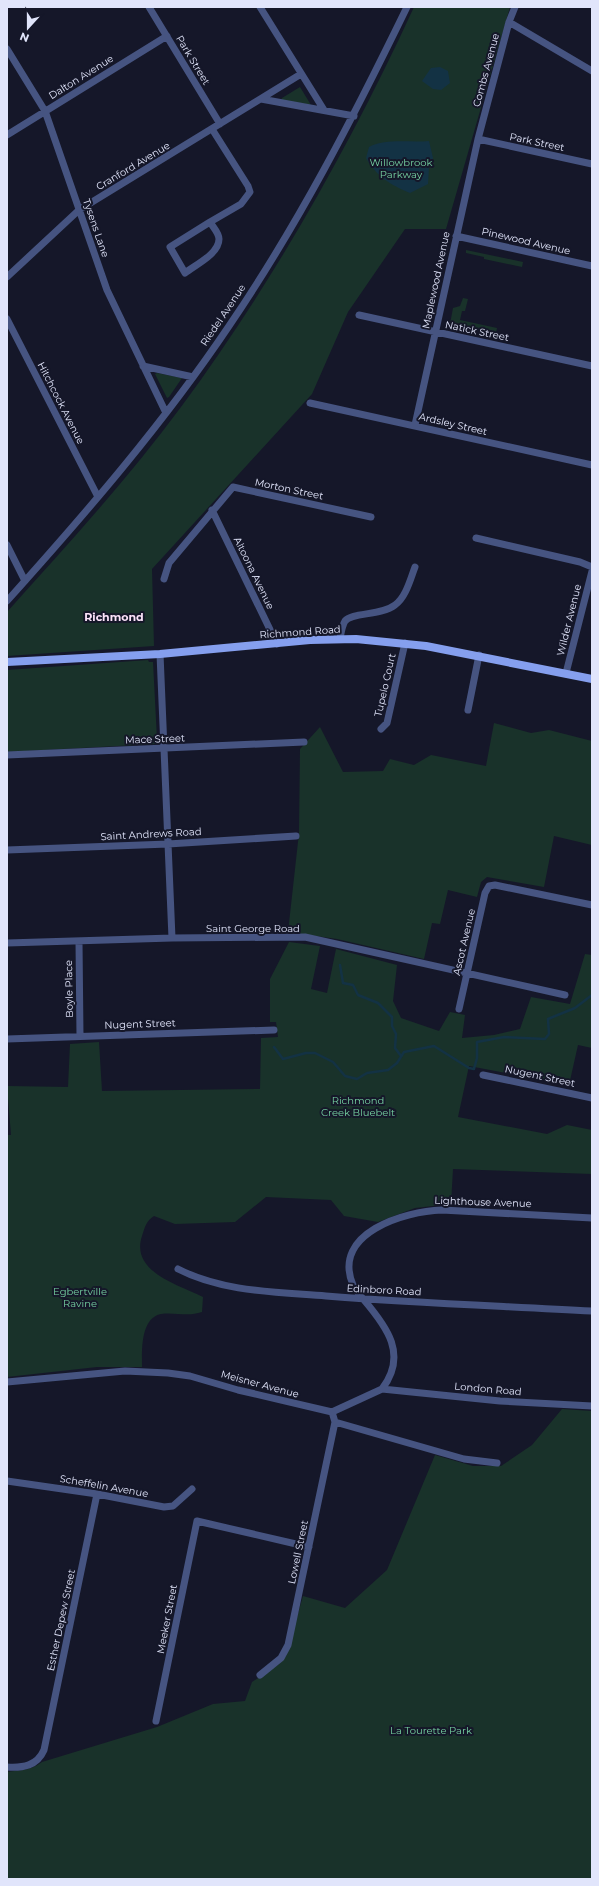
<svg xmlns="http://www.w3.org/2000/svg" width="599" height="1886" font-family="Montserrat,sans-serif">
<style>
.green{fill:#19322a}
.water{fill:#133244}
.lines{fill:none;stroke-linecap:round;stroke-linejoin:round}
.stream{stroke:#133244;stroke-width:2.5}
.street{stroke:#465481;stroke-width:7}
.secondary{stroke:#859fee;stroke-width:8}
.labels{text-anchor:middle;dominant-baseline:central;stroke-width:4;stroke-linejoin:round;paint-order:stroke}
.street-label{font-size:10px;fill:#e1e5fb;stroke:#151729}
.park-label{font-size:10px;fill:#76d2a2;stroke:#151729}
.neighbourhood-label{font-size:11px;font-weight:bold;fill:#fbe3f9;stroke:#151729}
</style>
<rect width="100%" height="100%" fill="#151729"/>
<!-- green -->
<path class="green" d="M 414,7 L 510,7 L 446,229 L 405,229 L 348,312 L 312,394 L 152,569 L 154,646 L 7,656 L 7,612 C 67,545 128,479 181,407 C 272,284 350,146 414,7 Z
M 300,87 L 311,105 L 281,100 L 282,98 Z
M 466,250 L 523,262 L 522,267 L 484,259 L 484,257 L 466,253 Z
M 463,298 L 468,299 L 465,311 L 462,311 L 460,320 L 497,328 L 496,333 L 450,324 L 453,308 L 460,306 Z
M 157,373 L 182,378 L 169,397 L 167,398 L 155,374 Z
M 148,660 L 149,662 L 153,662 L 157,739 L 155,744 L 7,752 L 7,670 Z
M 494,723 L 531,733 L 549,730 L 592,741 L 592,845 L 554,836 L 544,887 L 487,877 L 481,882 L 477,897 L 448,890 L 440,924 L 432,923 L 424,959 L 337,939 L 288,932 L 299,833 L 300,749 L 320,727 L 343,772 L 383,771 L 390,759 L 414,765 L 431,755 L 486,766 Z
M 289,942 L 320,946 L 311,989 L 327,993 L 336,949 L 397,965 L 393,1001 L 401,1018 L 439,1031 L 450,1012 L 465,1015 L 462,1038 L 494,1035 L 520,1029 L 531,997 L 570,1004 L 585,954 L 592,955 L 592,1048 L 578,1045 L 569,1085 L 469,1066 L 458,1117 L 547,1134 L 567,1125 L 592,1130 L 592,1174 L 453,1169 L 451,1204 L 415,1208 L 378,1222 L 344,1216 L 331,1200 L 266,1197 L 235,1222 L 175,1224 L 154,1216 C 146,1221 145,1227 142,1236 C 130,1272 179,1285 203,1297 L 202,1312 C 188,1317 175,1312 161,1314 C 140,1318 142,1352 142,1367 L 97,1367 L 7,1377 L 7,1135 L 11,1135 L 7,1086 L 68,1087 L 70,1044 L 99,1042 L 102,1091 L 260,1089 L 261,1038 L 278,1037 L 276,1022 L 270,1022 L 270,979 Z
M 562,1409 L 592,1411 L 592,1879 L 7,1879 L 7,1772 C 21,1770 30,1771 42,1762 L 157,1727 L 213,1704 L 245,1701 L 252,1682 L 279,1664 L 286,1656 L 303,1596 L 345,1608 L 387,1570 L 435,1455 L 473,1466 L 501,1466 L 532,1445 Z"/>
<!-- water -->
<path class="water" d="M 440,67 L 448,71 L 450,83 L 441,90 L 433,89 L 422,81 L 431,68 Z
M 429,141 L 433,158 L 429,168 L 428,184 L 410,193 C 391,185 377,177 366,158 L 369,147 C 386,138 410,143 429,141 Z"/>
<g class="lines">
<!-- stream -->
<path class="stream" d="M 340,965 L 343,983 L 353,985 L 358,995 L 378,1003 L 392,1017 L 392,1026 L 396,1034 L 395,1048 L 401,1056
M 274,1047 L 283,1059 L 306,1053 L 315,1053 L 333,1062 L 345,1076 L 357,1079 L 367,1073 L 388,1070 L 397,1063 L 404,1052 L 434,1046 L 469,1068 L 474,1069 L 477,1058 L 477,1042 L 504,1037 L 545,1039 L 549,1034 L 548,1019 L 575,1008 L 592,995"/>
<!-- street -->
<path class="street" d="M 149,7 L 220,124
M 260,7 L 324,110
M 509,22 L 592,71
M 7,49 L 45,111 L 107,290 L 166,413
M 261,99 L 354,116
M 7,135 L 167,36
M 478,139 L 592,164
M 210,222 C 213,227 219,233 219,239 C 219,254 195,265 185,273 L 170,247 Z
M 210,222 L 241,204 L 250,192 L 248,186 L 212,129
M 456,236 L 592,266
M 7,277 L 79,210 L 301,74
M 359,315 L 592,366
M 7,319 L 98,497
M 143,366 L 193,377
M 310,403 L 592,465
M 415,425 L 478,139 L 509,22 L 515,7
M 212,510 L 277,644
M 476,538 L 580,562 L 592,567
M 7,545 L 25,581
M 164,579 L 169,563 L 233,487 L 371,517
M 7,601 C 86,513 163,424 229,326 C 299,223 353,118 407,7
M 340,639 C 341,633 342,626 345,621 C 352,612 381,616 395,605 C 406,597 410,580 415,567
M 160,654 L 172,938
M 566,673 L 592,571
M 468,710 L 479,655
M 381,729 L 387,723 L 405,643
M 7,755 L 304,742
M 7,850 L 168,844 L 296,836
M 79,942 L 80,1036
M 7,943 L 172,938 L 305,937 L 565,995
M 459,1009 L 485,893 L 489,886 L 495,885 L 592,905
M 7,1039 L 274,1030
M 483,1075 L 592,1098
M 178,1269 C 222,1292 277,1292 326,1296 C 414,1303 503,1306 592,1311
M 7,1382 L 125,1371 L 168,1373 L 190,1376 L 238,1390 L 332,1412 L 335,1422 L 464,1459 L 497,1463
M 382,1389 L 500,1401 L 592,1406
M 332,1412 L 382,1389 C 408,1355 387,1327 364,1300 C 360,1295 356,1291 353,1285 C 331,1233 405,1211 442,1210 L 592,1218
M 7,1481 L 97,1494 L 164,1507 L 173,1506 L 192,1489
M 260,1675 L 281,1658 L 288,1645 L 335,1422
M 156,1721 L 197,1521 L 309,1547
M 7,1767 C 23,1768 37,1766 44,1750 L 97,1494"/>
<!-- secondary -->
<path class="secondary" d="M 7,662 L 160,654 L 310,640 L 356,639 L 426,646 L 592,679"/>
</g>
<g class="labels">
<!-- street labels -->
<g class="street-label">
<text transform="translate(193 60) rotate(59)">Park Street</text>
<text transform="translate(486 70) rotate(-75)">Combs Avenue</text>
<text transform="translate(81 77) rotate(-32)">Dalton Avenue</text>
<text transform="translate(537 142) rotate(12)">Park Street</text>
<text transform="translate(133 166) rotate(-31)">Cranford Avenue</text>
<text transform="translate(96 228) rotate(71)">Tysens Lane</text>
<text transform="translate(526 241) rotate(13)">Pinewood Avenue</text>
<text transform="translate(436 280) rotate(-78)">Maplewood Avenue</text>
<text transform="translate(223 315) rotate(-56)">Riedel Avenue</text>
<text transform="translate(477 331) rotate(12)">Natick Street</text>
<text transform="translate(61 403) rotate(63)">Hitchcock Avenue</text>
<text transform="translate(453 424) rotate(13)">Ardsley Street</text>
<text transform="translate(289 489) rotate(12)">Morton Street</text>
<text transform="translate(254 573) rotate(64)">Altoona Avenue</text>
<text transform="translate(569 620) rotate(-76)">Wilder Avenue</text>
<text transform="translate(300 632) rotate(-4)">Richmond Road</text>
<text transform="translate(385 685) rotate(-77)">Tupelo Court</text>
<text transform="translate(155 739) rotate(-2)">Mace Street</text>
<text transform="translate(151 834) rotate(-3)">Saint Andrews Road</text>
<text x="253" y="928">Saint George Road</text>
<text transform="translate(464 942) rotate(-77)">Ascot Avenue</text>
<text transform="translate(69 989) rotate(-91)">Boyle Place</text>
<text transform="translate(140 1024) rotate(-2)">Nugent Street</text>
<text transform="translate(540 1076) rotate(12)">Nugent Street</text>
<text transform="translate(483 1202) rotate(2)">Lighthouse Avenue</text>
<text transform="translate(384 1290) rotate(3)">Edinboro Road</text>
<text transform="translate(260 1384) rotate(15)">Meisner Avenue</text>
<text transform="translate(488 1389) rotate(5)">London Road</text>
<text transform="translate(104 1486) rotate(10)">Scheffelin Avenue</text>
<text transform="translate(298 1552) rotate(-78)">Lowell Street</text>
<text transform="translate(167 1619) rotate(-79)">Meeker Street</text>
<text transform="translate(61 1620) rotate(-78)">Esther Depew Street</text>
</g>
<!-- park labels -->
<g class="park-label">
<text x="401" y="162">Willowbrook<tspan x="401" dy="12">Parkway</tspan></text>
<text x="358" y="1100">Richmond<tspan x="358" dy="12">Creek Bluebelt</tspan></text>
<text x="80" y="1291">Egbertville<tspan x="80" dy="12">Ravine</tspan></text>
<text x="431" y="1730">La Tourette Park</text>
</g>
<!-- neighbourhood labels -->
<g class="neighbourhood-label">
<text x="114" y="617">Richmond</text>
</g>
</g>
<!-- border -->
<rect width="599" height="1886" fill="none" stroke="#e1e5fb" stroke-width="16"/>
<!-- north arrow -->
<g transform="translate(28 28) rotate(201)" stroke="#151729" stroke-width="3" paint-order="stroke">
<path d="M0-3L7 15L0 10L-7 15Z" fill="#e1e5fb"/>
<text y="-6" font-size="11" font-weight="bold" text-anchor="middle" fill="#e1e5fb">N</text>
</g>
</svg>
